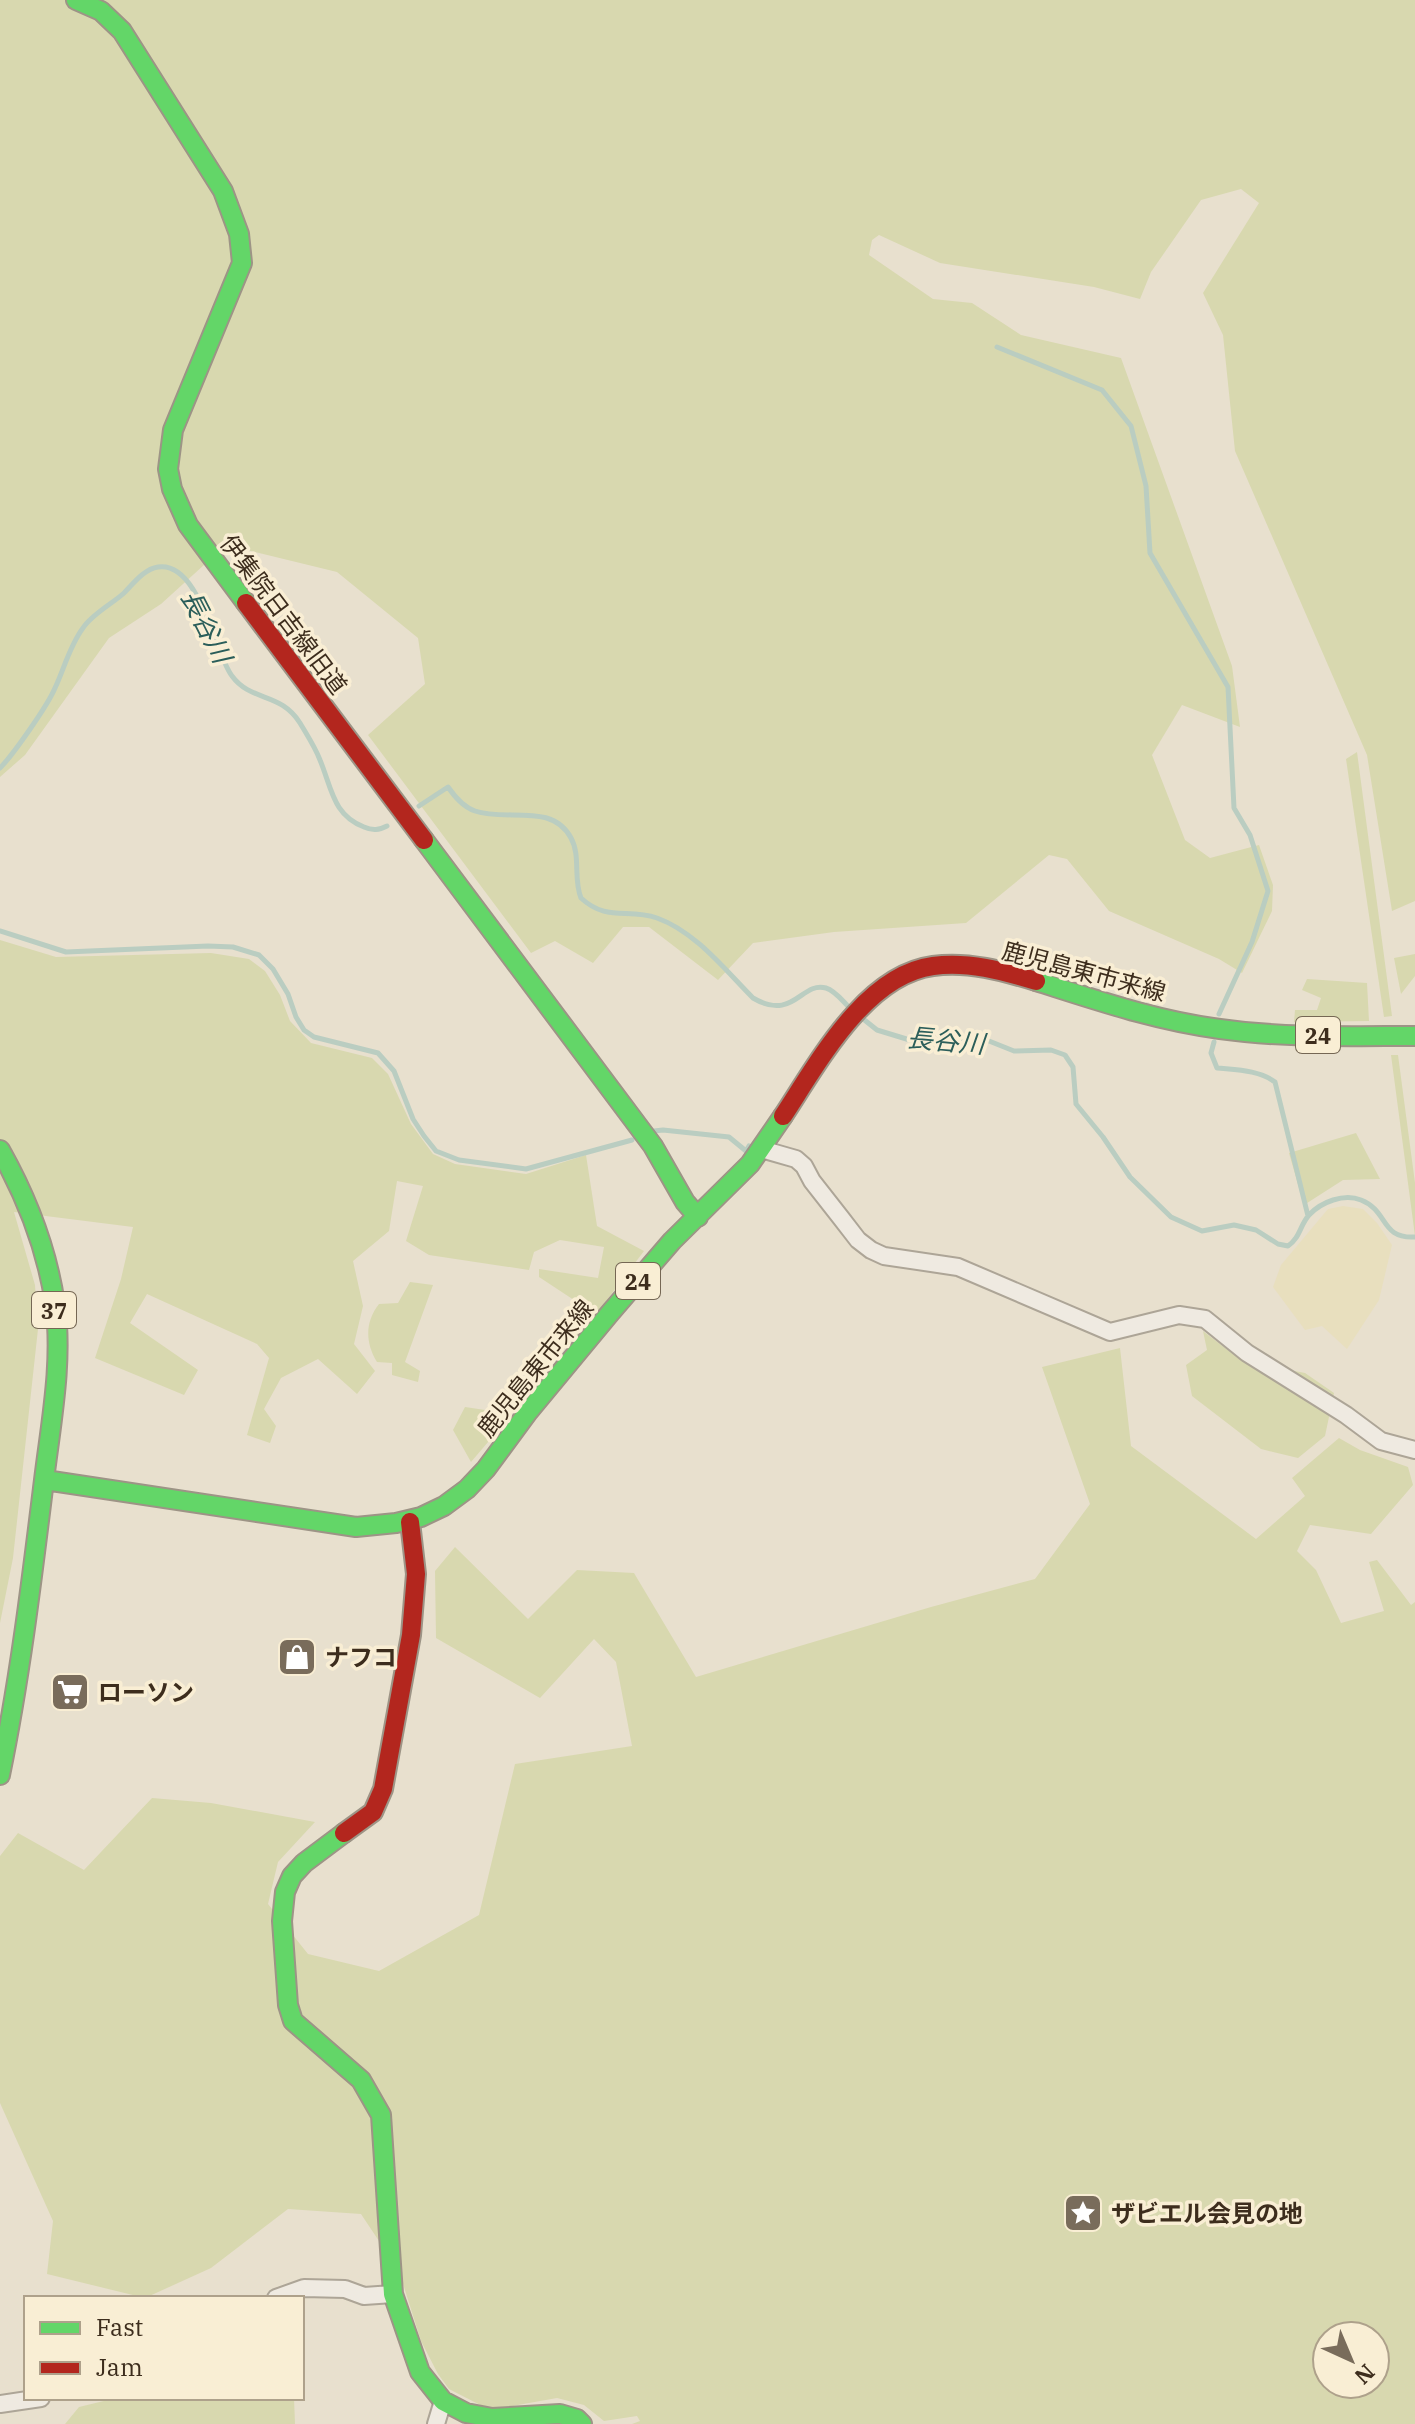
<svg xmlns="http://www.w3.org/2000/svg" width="1415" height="2424" font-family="'IBM Plex Serif','Noto Sans JP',serif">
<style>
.farmland{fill:#e8dfbe}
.green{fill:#d8d8af;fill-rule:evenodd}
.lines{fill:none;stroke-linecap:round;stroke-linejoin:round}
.stream{stroke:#bacdc1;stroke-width:5}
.street-casing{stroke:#ada597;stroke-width:20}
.fast-casing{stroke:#9d9486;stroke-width:22}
.jam-casing{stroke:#9d9486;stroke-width:22}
.street{stroke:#efeae1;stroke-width:16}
.fast{stroke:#63d668;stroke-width:18}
.jam{stroke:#b3261e;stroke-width:18}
.labels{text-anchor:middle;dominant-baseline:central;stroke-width:7;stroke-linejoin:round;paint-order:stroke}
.shield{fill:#f9eed4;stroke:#756754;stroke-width:2}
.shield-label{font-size:22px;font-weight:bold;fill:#3d2d1d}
.street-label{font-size:24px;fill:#3d2d1d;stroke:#f9eed4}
.poi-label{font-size:24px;font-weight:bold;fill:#3d2d1d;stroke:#f9eed4;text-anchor:start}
.water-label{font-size:26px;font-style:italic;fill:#2b5e5a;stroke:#f9eed4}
</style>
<rect width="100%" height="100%" fill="#e8e0ce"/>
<!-- farmland -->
<path class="farmland" d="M 1343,1206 L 1363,1209 L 1377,1223 L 1392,1245 L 1379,1300 L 1347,1349 L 1322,1326 L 1305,1330 L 1273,1287 L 1281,1265 L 1328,1209 Z"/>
<!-- green -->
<path class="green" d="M 0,0 L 1415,0 L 1415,901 L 1392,911 L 1367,755 L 1235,451 L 1223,335 L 1203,293 L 1259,203 L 1241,189 L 1201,200 L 1151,272 L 1140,299 L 1094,287 L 940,263 L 879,235 L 872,240 L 869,255 L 933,299 L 972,303 L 1021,335 L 1121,358 L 1232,666 L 1240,727 L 1182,705 L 1152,755 L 1185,840 L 1210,858 L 1259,845 L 1273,885 L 1272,911 L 1242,973 L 1219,959 L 1109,911 L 1067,859 L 1049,855 L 966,923 L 834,932 L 753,943 L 718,980 L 649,927 L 623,927 L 593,963 L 555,941 L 531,953 L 368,735 L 425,684 L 418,638 L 337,572 L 226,545 L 161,604 L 109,638 L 25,755 L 0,777 Z
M 1357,752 L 1392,1016 L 1384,1017 L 1346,759 Z
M 0,940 L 56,957 L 211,953 L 249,959 L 265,971 L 280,995 L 290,1021 L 311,1043 L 372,1058 L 388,1074 L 411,1124 L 433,1154 L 455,1164 L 526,1174 L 586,1155 L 597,1226 L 644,1251 L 578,1338 L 555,1324 L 580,1304 L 539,1277 L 539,1269 L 598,1278 L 604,1247 L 560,1240 L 534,1252 L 529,1270 L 429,1255 L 406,1241 L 423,1186 L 397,1181 L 389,1231 L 353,1261 L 363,1306 L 354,1344 L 375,1371 L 357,1394 L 318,1359 L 281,1378 L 264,1409 L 276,1426 L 270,1443 L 247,1435 L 269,1358 L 257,1344 L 147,1294 L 130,1323 L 198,1370 L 184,1395 L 95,1358 L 121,1279 L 133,1227 L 14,1212 L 35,1285 L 38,1329 L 13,1558 L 0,1623 Z
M 1415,954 L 1415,976 L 1401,994 L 1394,958 Z
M 1307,979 L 1367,983 L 1369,1021 L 1294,1022 L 1295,1010 L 1317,1010 L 1321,998 L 1302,990 Z
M 1391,1055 L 1398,1055 L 1415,1183 L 1415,1236 Z
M 1356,1133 L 1380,1179 L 1343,1180 L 1304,1205 L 1289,1153 Z
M 410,1282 L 433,1285 L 405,1362 L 420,1371 L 418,1382 L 392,1375 L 392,1363 L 377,1362 C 365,1342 365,1322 379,1304 L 398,1303 Z
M 1203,1331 L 1242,1361 L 1305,1373 L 1334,1393 L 1325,1436 L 1298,1458 L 1261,1449 L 1192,1396 L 1186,1365 L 1207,1350 Z
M 1120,1348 L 1131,1446 L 1256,1539 L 1305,1496 L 1292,1478 L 1339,1438 L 1360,1450 L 1408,1467 L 1413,1485 L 1371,1534 L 1310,1525 L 1297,1551 L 1316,1570 L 1341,1623 L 1384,1611 L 1369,1562 L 1377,1560 L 1411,1605 L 1415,1602 L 1415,2424 L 632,2424 L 640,2421 L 637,2416 L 604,2421 L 584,2405 L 557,2398 L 490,2410 L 449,2389 L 438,2374 L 421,2341 L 399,2271 L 361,2214 L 288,2209 L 211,2268 L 145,2298 L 47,2274 L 53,2221 L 0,2103 L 0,1856 L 18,1833 L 84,1870 L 152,1798 L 211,1803 L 315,1822 L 278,1862 L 268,1904 L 308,1954 L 379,1971 L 479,1915 L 515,1764 L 632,1746 L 616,1662 L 594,1639 L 540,1698 L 436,1638 L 435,1571 L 455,1547 L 528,1619 L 577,1570 L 634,1573 L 696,1677 L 931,1607 L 1035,1579 L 1090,1504 L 1042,1367 ZM 1327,2336 L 1375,2336 L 1375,2384 L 1327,2384 Z
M 465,1407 L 512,1414 L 471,1462 L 453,1430 Z
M 116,2398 L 294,2398 L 295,2424 L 65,2424 L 79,2407 Z"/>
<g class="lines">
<!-- stream -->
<path class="stream" d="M 997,347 L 1102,390 L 1131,426 L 1146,486 L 1150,553 L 1228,687 L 1234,808 L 1250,835 L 1268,891 L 1252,942 L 1219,1014
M 0,768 C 13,755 48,705 55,688 C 64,669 70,645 83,628 C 92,614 112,604 124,593 C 133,584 144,569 158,567 C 200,561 214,653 232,676 C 251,702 281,692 300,723 C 307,735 315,747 320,760 C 332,789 333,815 364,827 C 373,831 379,830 387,826
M 419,806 L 448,787 C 455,797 463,807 475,811 C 507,822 552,802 571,838 C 581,856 573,879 581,898 C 607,922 627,908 657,918 C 696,932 725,970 753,998 C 794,1022 801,981 826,988 C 836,991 844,1003 851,1009
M 0,931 L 66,952 L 208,946 L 233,947 L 259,955 L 273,969 L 288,994 L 296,1017 L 304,1030 L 314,1037 L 378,1053 L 394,1071 L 413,1119 L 424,1136 L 436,1151 L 459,1160 L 526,1169 L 632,1140
M 862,1018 L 877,1030 L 913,1041 L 979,1037 L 1014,1051 L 1051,1050 L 1065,1055 L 1073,1067 L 1076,1104 L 1103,1137 L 1130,1177 L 1171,1217 L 1202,1231 L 1234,1225 L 1256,1230 L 1278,1244 L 1288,1246 C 1300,1238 1300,1225 1309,1215 C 1321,1202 1344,1193 1361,1200 C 1389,1211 1380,1239 1415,1237
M 1214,1042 L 1211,1053 L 1217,1068 C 1236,1070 1259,1070 1275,1082 L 1308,1216
M 654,1131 L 663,1130 L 729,1137 L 746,1151 L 749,1146"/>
<!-- street casing -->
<g class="street-casing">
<path id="street" d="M 761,1149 L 796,1159 L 804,1166 L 812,1181 L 841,1218 L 858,1240 L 871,1250 L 884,1256 L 958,1267 L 1110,1332 L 1179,1315 L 1205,1319 L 1247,1353 L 1346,1415 L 1381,1441 L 1415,1450
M 276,2298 L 304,2288 L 345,2289 L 364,2296 L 393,2294
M 0,2404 L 41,2398
M 436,2424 L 443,2401"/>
</g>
<!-- fast casing -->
<g class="fast-casing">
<path id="fast" d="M 76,0 L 101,11 L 122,31 L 223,191 L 239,234 L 242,263 L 173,430 L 168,469 L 172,489 L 188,525 L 246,603
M 424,840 L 653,1146 L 685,1202 L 698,1217
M 1036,981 C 1096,1000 1157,1021 1220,1029 C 1284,1038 1350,1036 1415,1036
M 0,1150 C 27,1198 47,1249 55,1304 C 63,1362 51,1422 44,1480 C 32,1578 20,1678 0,1775
M 45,1480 L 356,1527 L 396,1523 L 421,1517 L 444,1506 L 467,1489 L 486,1469 L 528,1412 L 610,1313 L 672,1241 L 750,1164 L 783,1116
M 344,1833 L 304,1863 L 292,1876 L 285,1892 L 282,1921 L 288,2005 L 293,2021 L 361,2080 L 381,2115 L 393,2294 L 420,2372 L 443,2401 L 466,2413 L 492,2418 L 560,2414 L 577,2419 L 582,2424"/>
</g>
<!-- jam casing -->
<g class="jam-casing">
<path id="jam" d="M 246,603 L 424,840
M 783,1116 C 818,1063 865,975 933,966 C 968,961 1003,971 1036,981
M 344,1833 L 373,1812 L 383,1789 L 411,1635 L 416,1574 L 410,1522"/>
</g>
<!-- street -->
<use href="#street" class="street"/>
<!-- fast -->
<use href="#fast" class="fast"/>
<!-- jam -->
<use href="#jam" class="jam"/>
</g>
<!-- icons -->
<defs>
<g id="shop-square" transform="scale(2)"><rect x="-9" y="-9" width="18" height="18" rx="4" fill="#796c5b" stroke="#f9eed4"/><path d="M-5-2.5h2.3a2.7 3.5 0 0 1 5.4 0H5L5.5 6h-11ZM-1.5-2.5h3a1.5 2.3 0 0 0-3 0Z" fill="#fff"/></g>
<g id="supermarket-square" transform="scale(2)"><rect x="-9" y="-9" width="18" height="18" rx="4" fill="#796c5b" stroke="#f9eed4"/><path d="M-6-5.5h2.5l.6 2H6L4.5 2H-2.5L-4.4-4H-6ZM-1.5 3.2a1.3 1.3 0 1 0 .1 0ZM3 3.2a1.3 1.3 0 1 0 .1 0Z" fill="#fff"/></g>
<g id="sight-square" transform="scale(2)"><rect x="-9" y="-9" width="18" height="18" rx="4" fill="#796c5b" stroke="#f9eed4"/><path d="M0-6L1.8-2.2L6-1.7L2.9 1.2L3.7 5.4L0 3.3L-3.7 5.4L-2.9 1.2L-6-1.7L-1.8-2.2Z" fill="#fff"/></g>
</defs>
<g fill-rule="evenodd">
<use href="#shop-square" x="297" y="1657"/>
<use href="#supermarket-square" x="70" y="1692"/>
<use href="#sight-square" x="1083" y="2213"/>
</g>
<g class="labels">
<!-- shield labels -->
<g class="shield">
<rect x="1296" y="1017" width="44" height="36" rx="6"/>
<rect x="616" y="1263" width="44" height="36" rx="6"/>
<rect x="32" y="1292" width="44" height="36" rx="6"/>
</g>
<g class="shield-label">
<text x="1318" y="1035">24</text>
<text x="638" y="1281">24</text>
<text x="54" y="1310">37</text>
</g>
<!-- street labels -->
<g class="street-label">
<text transform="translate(284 614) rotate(53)">伊集院日吉線旧道</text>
<text transform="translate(1084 971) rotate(15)">鹿児島東市来線</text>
<text transform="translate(535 1368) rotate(-51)">鹿児島東市来線</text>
</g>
<!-- poi labels -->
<g class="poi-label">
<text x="325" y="1657">ナフコ</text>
<text x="98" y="1692">ローソン</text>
<text x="1111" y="2213">ザビエル会見の地</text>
</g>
<!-- water labels -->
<g class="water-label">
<text transform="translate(207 626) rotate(63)">長谷川</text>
<text transform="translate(946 1040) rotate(5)">長谷川</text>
</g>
</g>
<!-- legend -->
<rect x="24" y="2296" width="280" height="104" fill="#f9eed4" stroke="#aea18b" stroke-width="2"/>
<rect x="40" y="2322" width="40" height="12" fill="#63d668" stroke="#aea18b" stroke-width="2"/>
<text x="96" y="2336" font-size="24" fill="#3d2d1d">Fast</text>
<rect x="40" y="2362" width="40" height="12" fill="#b3261e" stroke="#aea18b" stroke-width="2"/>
<text x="96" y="2376" font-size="24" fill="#3d2d1d">Jam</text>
<!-- north arrow -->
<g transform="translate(1351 2360) rotate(136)"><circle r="38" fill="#f9eed4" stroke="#aea18b" stroke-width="2"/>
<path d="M0-6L14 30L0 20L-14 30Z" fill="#796c5b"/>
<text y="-12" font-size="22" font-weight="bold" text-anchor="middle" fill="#3d2d1d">N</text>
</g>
</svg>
